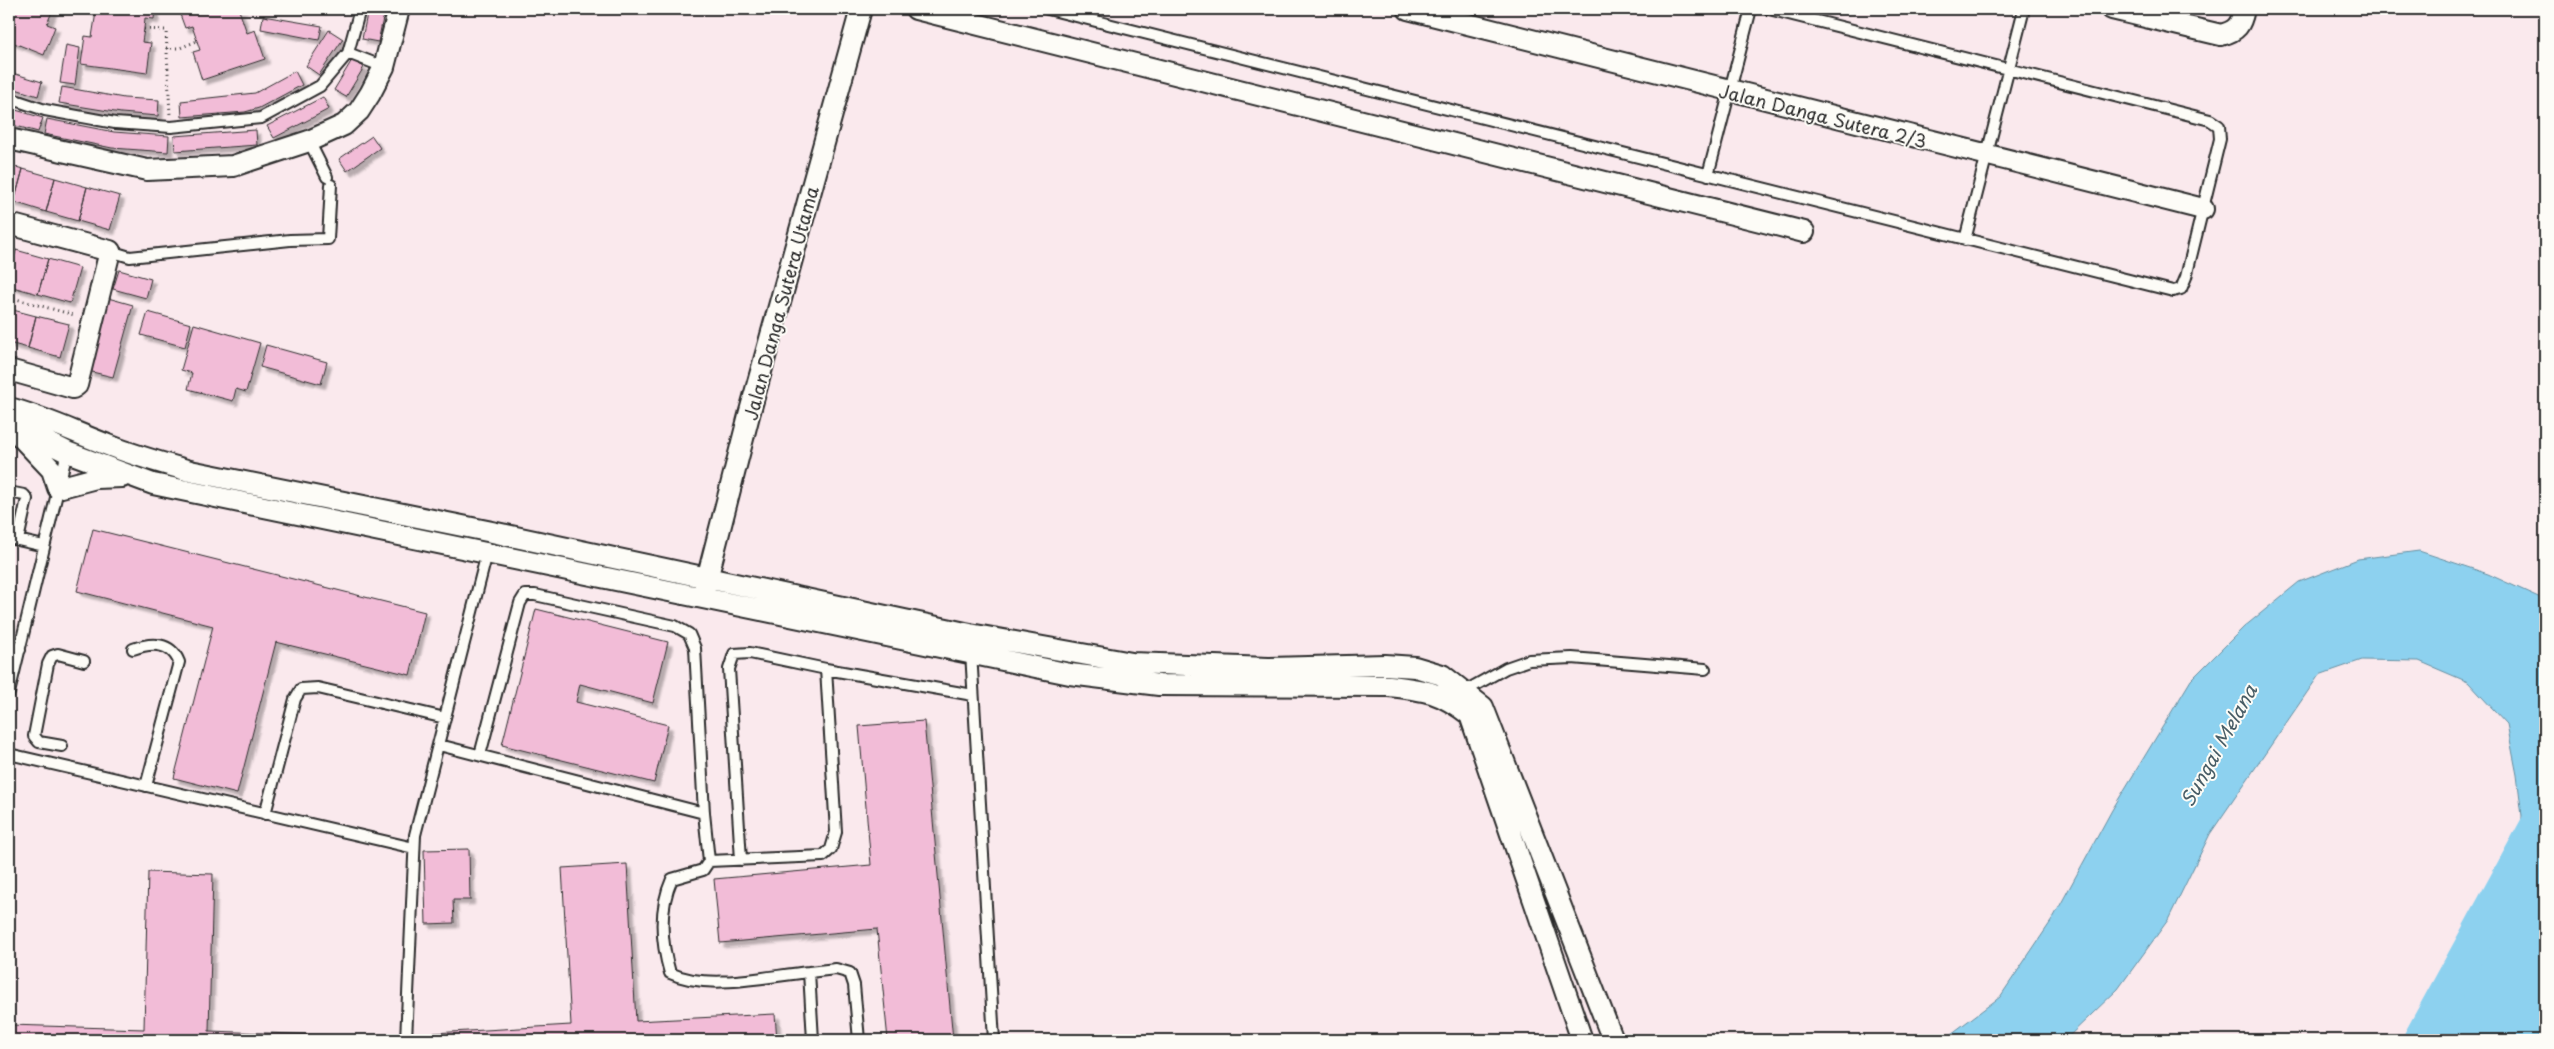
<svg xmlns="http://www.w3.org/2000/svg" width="2554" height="1049" font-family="'Playpen Sans',sans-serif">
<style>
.water{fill:#8dd1ef;stroke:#668fa1}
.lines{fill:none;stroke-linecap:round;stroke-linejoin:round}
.river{stroke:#8dd1ef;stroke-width:34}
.building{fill:#f2bcd7;stroke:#2b2b2b;filter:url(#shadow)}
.service-casing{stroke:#2b2b2b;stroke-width:14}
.minor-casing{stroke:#2b2b2b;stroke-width:24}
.path{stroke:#2b2b2b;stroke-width:3;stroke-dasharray:1 4;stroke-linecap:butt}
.service{stroke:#fdfcf7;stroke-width:10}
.minor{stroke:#fdfcf7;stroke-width:20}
.labels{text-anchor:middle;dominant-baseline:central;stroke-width:4;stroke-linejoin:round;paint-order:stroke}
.street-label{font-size:18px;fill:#2b2b2b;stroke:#fdfcf7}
.water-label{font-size:19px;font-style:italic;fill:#485d66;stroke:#fdfcf7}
</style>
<defs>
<filter id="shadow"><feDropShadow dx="4.5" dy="4.5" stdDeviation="1" flood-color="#0004"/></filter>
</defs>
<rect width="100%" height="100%" fill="#fae9ed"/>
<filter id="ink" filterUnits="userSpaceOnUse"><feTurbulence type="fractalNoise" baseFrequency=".02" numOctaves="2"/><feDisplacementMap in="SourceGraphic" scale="10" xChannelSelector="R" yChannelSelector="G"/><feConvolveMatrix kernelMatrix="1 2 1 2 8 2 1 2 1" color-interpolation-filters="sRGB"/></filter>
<g filter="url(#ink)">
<!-- water -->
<path class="water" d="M 2419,551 L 2488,574 L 2545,600 L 2545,1040 L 2420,1040 L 2519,858 L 2522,816 L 2517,775 L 2507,724 L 2468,682 L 2419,661 L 2362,660 L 2319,675 L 2210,834 L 2168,920 L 2118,989 L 2065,1040 L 1943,1040 L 2000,997 L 2052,920 L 2112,810 L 2191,680 L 2244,627 L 2299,582 L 2358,559 Z"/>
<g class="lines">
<!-- river -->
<path class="river" d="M 2420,1040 L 2545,811"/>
</g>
<!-- building -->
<path class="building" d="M 9,9 L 53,9 L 47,24 L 55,27 L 44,55 L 9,41 Z
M 88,9 L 155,9 L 154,19 L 145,18 L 144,29 L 142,42 L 151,43 L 147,73 L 81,64 L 85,36 L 92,37 L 96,12 L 88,11 Z
M 178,9 L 243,9 L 239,10 L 247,33 L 255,30 L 265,59 L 202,80 L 193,52 L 200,50 L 192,26 L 185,28 Z
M 368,9 L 385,9 L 378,42 L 362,39 Z
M 263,16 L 322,26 L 319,40 L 261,29 Z
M 329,30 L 343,39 L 319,75 L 306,66 Z
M 66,45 L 80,48 L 75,85 L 60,83 Z
M 352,60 L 364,67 L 346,97 L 334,90 Z
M 295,71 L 302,85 L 259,108 L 245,112 L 182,117 L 181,101 L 255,93 Z
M 9,72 L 42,82 L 38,96 L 9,87 Z
M 62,87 L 124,98 L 159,100 L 158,116 L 121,113 L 59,103 Z
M 323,97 L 329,109 L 274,138 L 267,126 Z
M 9,108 L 43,118 L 38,132 L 9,124 Z
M 47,119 L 114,132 L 169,136 L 168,152 L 112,148 L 44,134 Z
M 256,130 L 257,145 L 175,151 L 174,136 Z
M 372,136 L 380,148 L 347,171 L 339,159 Z
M 9,165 L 23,169 L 14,202 L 9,201 Z
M 23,169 L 55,178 L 46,212 L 14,202 Z
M 55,178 L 87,187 L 78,221 L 46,212 Z
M 87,187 L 120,196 L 110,230 L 78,221 Z
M 9,248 L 16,250 L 9,276 Z
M 16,250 L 48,259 L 38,294 L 9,286 L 9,276 Z
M 48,259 L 80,268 L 70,303 L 38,294 Z
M 119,270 L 151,279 L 146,298 L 113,289 Z
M 108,298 L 133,305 L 113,377 L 88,371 Z
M 9,309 L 36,316 L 28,348 L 9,343 Z
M 148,312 L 191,324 L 185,347 L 141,335 Z
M 36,316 L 69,324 L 60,357 L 28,348 Z
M 194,324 L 260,343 L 246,392 L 236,389 L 233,401 L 188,389 L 192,373 L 181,370 Z
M 266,345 L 327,362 L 321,384 L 260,367 Z
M 93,529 L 425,612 L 410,675 L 276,642 L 237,794 L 174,778 L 213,626 L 77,591 Z
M 536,609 L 668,642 L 653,703 L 580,684 L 576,702 L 668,725 L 654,783 L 502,745 Z
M 924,721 L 953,1040 L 888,1040 L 877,929 L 720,943 L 714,879 L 871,865 L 859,726 Z
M 469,849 L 470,900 L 453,900 L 454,923 L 426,924 L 424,850 Z
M 627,864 L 636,1021 L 775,1014 L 777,1040 L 434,1040 L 434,1033 L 571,1025 L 562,868 Z
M 148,872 L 213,874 L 209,1031 L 348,1036 L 348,1040 L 9,1040 L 9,1025 L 144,1029 Z"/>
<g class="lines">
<!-- service casing -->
<g class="service-casing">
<path id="service" d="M 1048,9 L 2173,291 L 2181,289 L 2186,277 L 2220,139 L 2219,126 L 2210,120 L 1769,9
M 348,53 L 384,67
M 9,98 L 45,110 L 115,123 L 171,127 L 261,118 L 320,86 L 348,53 L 360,9
M 309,141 L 327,177
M 1708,175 L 1751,9
M 1965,240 L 2024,9
M 110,251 L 130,257 L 290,240 L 328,239 L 331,185
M 9,492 L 24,495 L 27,499 L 18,540
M 9,538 L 44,546
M 9,647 L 20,650
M 133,649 C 152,642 171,642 179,662 L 146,786
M 971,652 L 994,1040
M 1465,691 L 1506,668 L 1529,660 L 1572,658 L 1705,669
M 9,693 L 67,452
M 439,745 L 704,813 L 709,861 L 703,870 L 672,879 C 659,908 661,942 670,973 C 708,991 767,976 809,972 L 813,1040
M 62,746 L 39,742 L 34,736 L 48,664 L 52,656 L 58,654 L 84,661
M 9,754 L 414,848
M 480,755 L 520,603 L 525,595 L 535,595 L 675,626 L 689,634 L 695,648 L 704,813
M 265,814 L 295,699 L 301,689 L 318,688 L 445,718
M 741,860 L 729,669 L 734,654 L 750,653 L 826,669
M 709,861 L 823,856 L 831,849 L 836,832 L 826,669 L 973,695
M 809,972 L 836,969 L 850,973 L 854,985 L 859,1040
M 406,1040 L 415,835 L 487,553"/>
</g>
<!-- minor casing -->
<g class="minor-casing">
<path id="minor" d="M 916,9 L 1804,232
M 1408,9 L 2203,209
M 2112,9 L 2221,35 C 2237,31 2241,25 2244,9
M 9,139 L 147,170 L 233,166 L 309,141 L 344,125 L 359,111 L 370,94 L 384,67 L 399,9
M 9,224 L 110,251 L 77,385 L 73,388 L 9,370
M 9,408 C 47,418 80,435 116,448 C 140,457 165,464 190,471 L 492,532 L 970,634 L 1132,663 L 1270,668 L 1385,665 L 1415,667 L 1442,675 L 1483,707 L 1613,1040
M 9,423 L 67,452 L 153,484 L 1070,674 L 1159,685 L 1389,686 C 1427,690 1440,692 1470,715 L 1582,1040
M 18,434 L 52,470 L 58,488 L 96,478 L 122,477
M 704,591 L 749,415 L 861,9"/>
</g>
<!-- path -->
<path class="path" d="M 144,29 L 166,30 L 170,115
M 166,48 L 180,48 L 197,41
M 9,297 L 74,315"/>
<!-- service -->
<use href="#service" class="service"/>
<!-- minor -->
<use href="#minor" class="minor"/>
</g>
</g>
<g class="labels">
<!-- street labels -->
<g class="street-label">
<text transform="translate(1823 115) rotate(14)">Jalan Danga Sutera 2/3</text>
<text transform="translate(780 303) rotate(-75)">Jalan Danga Sutera Utama</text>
</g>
<!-- water labels -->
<g class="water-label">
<text transform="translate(2218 745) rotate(-61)">Sungai Melana</text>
</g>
</g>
<!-- margin -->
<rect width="2554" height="1049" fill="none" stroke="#fdfcf7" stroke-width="30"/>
<rect x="15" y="15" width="2524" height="1019" fill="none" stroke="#2b2b2b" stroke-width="2" filter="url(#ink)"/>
</svg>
